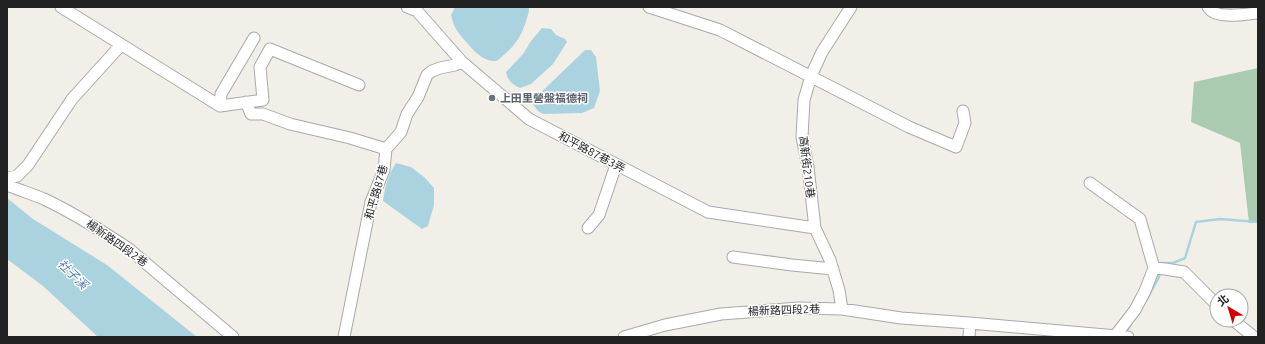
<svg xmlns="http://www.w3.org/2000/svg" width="1265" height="344" font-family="Ubuntu,'Noto Sans TC',sans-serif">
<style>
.cemetery{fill:#aacbaf}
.water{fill:#aad3df}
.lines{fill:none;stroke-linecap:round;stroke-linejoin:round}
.stream{stroke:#aad3df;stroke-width:2.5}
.minor-casing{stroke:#a9a9a9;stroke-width:13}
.minor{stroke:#fff;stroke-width:11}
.worship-dot{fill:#6b7280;stroke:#fff;stroke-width:1.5}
.labels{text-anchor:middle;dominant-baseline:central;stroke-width:3;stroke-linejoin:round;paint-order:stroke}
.worship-label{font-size:11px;font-weight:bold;fill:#5b616d;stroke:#fff;text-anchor:start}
.street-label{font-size:11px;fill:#222;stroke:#fff}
.water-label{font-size:12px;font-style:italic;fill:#4a7aab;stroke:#fff}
</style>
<rect width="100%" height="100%" fill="#f2efe9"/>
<!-- cemetery -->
<path class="cemetery" d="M 1258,68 L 1258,223 L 1249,223 L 1240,143 L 1191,122 L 1194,82 Z"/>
<!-- water -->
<path class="water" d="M 455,7 L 529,7 L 529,11 C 524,29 520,41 505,54 C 501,57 498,62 493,61 C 482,60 474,51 468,44 C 459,34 454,29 451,15 Z
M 542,28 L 551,29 L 556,35 L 565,39 L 567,42 L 553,64 L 531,84 L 520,88 C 513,85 507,80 506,72 L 523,54 L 531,41 Z
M 585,50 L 591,50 L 596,57 L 600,91 L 594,108 L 582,113 L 543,114 L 538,111 L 531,102 Z
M 396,163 L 411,167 L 424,177 L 434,188 L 434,205 L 428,226 L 422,229 L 383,201 C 385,187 388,175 396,163 Z
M 7,198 L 33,219 L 107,265 L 197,337 L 98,337 L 43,286 L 7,259 Z"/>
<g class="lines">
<!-- stream -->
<path class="stream" d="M 1161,263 L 1173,263 L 1185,258 L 1196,222 L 1220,219 L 1258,222
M 1146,301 L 1159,277 L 1159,272
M 1128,329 L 1131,324"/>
<!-- minor casing -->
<g class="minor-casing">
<path id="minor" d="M 61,7 L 220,106 L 221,94 L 254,38
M 407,7 L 417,11 L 462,62 L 529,119 L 708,212 L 815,228
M 649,7 L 720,30 L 909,127 L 956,147 L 965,123 L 963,111
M 1208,7 C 1215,20 1245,14 1258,13
M 246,102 L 251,114 L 263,114 L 290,124 L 350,138 L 386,149 L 384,170 L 371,202 L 344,337
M 220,106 L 263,100 L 260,67 L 270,49 L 359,85
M 386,149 L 401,132 L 407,114 L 418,97 L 427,75 L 432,71 L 440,68 L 455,65 L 462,62
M 7,178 L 17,176 L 28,165 L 72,99 L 121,45
M 1090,183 L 1140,219 L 1154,268 L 1145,291 L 1135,310 L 1115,336
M 7,185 C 19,190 32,194 44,199 C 74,213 102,231 129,249 L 233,337
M 588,228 L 599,215 L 616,165
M 733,257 L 792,265 L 833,269
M 1154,268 L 1165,269 L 1184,272 L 1217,305
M 842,309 L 839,290 L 830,260 L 815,228 L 808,167 L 802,137 L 804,100 L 811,76 L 822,52 L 851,7
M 1233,320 L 1254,337
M 624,337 L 665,325 L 721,314 L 799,308 L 842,309 L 901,318 L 970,323 L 1128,337
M 969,337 L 970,323"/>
</g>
<!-- minor -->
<use href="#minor" class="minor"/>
</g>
<!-- markers -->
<circle class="worship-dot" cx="492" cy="98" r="4"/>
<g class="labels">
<!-- worship labels -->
<g class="worship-label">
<text x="500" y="98">上田里營盤福德祠</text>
</g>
<!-- street labels -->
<g class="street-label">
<text transform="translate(592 152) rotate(28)">和平路87巷3弄</text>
<text transform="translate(807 167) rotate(83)">高新街210巷</text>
<text transform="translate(376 192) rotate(-74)">和平路87巷</text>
<text transform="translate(117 243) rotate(35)">楊新路四段2巷</text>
<text transform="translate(784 310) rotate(-2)">楊新路四段2巷</text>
</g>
<!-- water labels -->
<g class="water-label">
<text transform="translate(73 274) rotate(44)">社子溪</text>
</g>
</g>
<!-- border -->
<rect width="1265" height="344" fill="none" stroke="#222222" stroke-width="16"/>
<!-- north arrow -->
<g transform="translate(1229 308) rotate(322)"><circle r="19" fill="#ffffff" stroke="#a7a7a7"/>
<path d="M0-3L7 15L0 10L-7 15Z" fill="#d40000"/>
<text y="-6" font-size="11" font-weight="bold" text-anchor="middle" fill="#222222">北</text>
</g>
</svg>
